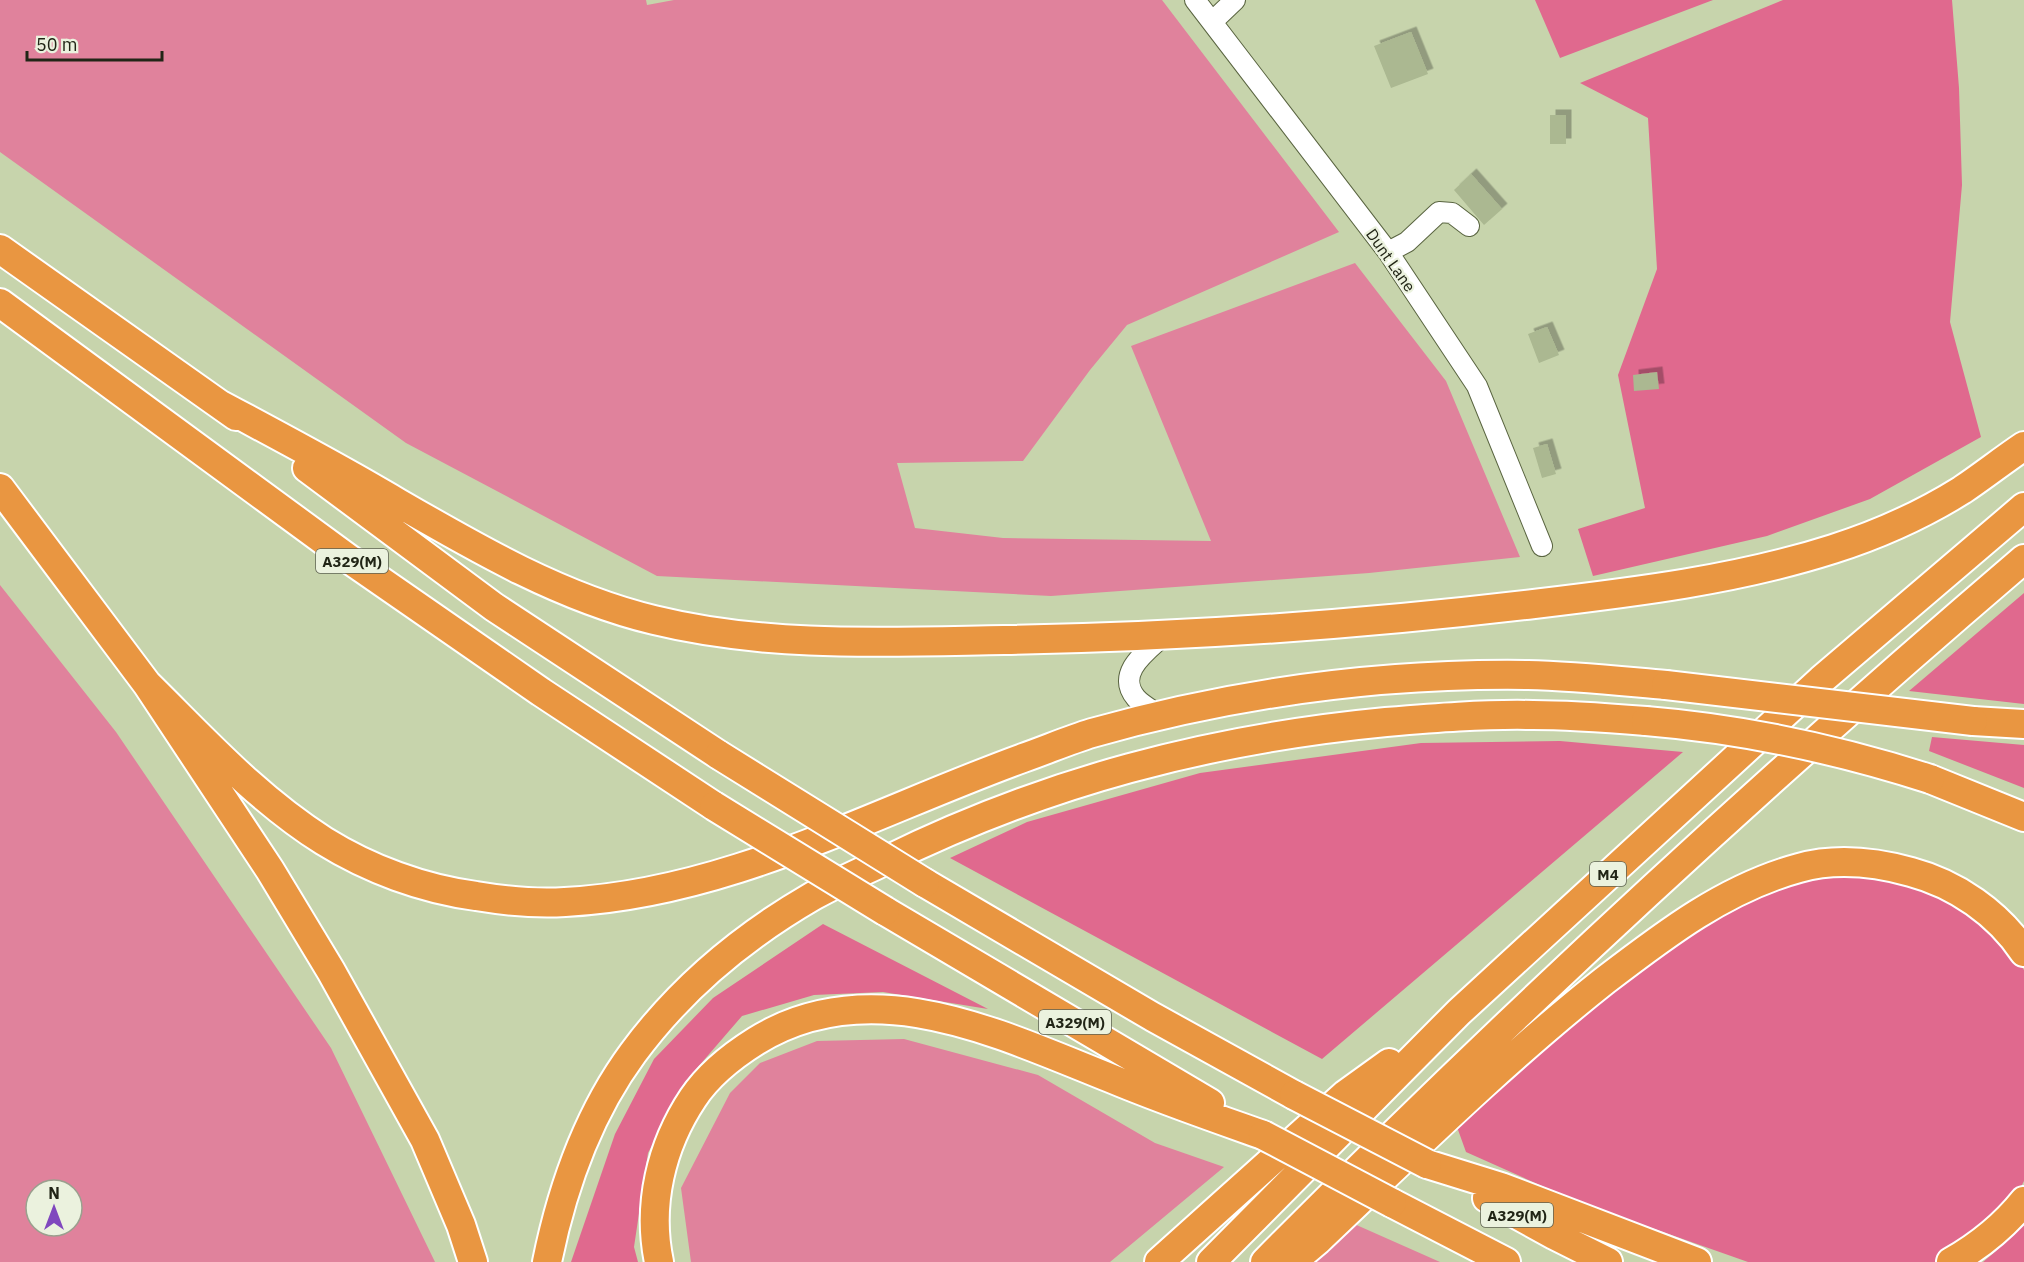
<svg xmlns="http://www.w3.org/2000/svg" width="2024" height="1262" font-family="'IBM Plex Sans',sans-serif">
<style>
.green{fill:#e0829c;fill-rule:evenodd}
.forest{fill:#e0698e}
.building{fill:#abb891;filter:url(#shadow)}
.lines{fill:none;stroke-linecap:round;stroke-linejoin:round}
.minor-casing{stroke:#596440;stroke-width:22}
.highway-casing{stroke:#fff;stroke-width:32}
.minor{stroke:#fff;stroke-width:20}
.highway{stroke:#e99641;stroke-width:28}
.highway-bridge-casing{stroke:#fff;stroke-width:32;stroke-linecap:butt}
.highway-bridge{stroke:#e99641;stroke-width:28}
.labels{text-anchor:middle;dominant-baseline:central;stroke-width:4.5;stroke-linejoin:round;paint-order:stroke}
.shield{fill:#ebf2de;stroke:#5e6252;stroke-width:1.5}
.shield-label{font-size:15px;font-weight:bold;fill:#212516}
.street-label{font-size:16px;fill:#212516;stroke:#ebf2de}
</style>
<defs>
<filter id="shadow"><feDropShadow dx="5.5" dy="-5.5" stdDeviation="0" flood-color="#0004"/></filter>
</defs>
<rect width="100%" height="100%" fill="#c7d4ac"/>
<!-- green -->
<path class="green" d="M 0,0 L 646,0 L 647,5 L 674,0 L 1162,0 L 1339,232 L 1127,325 L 1090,370 L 1023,461 L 897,463 L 915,528 L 1003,538 L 1211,541 L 1131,346 L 1355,263 L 1446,381 L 1520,557 L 1369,573 L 1051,596 L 657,576 L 406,443 L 0,152 Z
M 0,585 L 116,732 L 331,1048 L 435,1262 L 0,1262 ZM 36,1190 L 72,1190 L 72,1226 L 36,1226 Z
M 904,1039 L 1038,1075 L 1155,1143 L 1224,1167 L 1110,1262 L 691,1262 L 681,1188 L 730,1093 L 760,1063 L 817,1041 Z
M 1352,1223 L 1440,1262 L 1315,1262 Z"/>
<!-- forest -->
<path class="forest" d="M 1535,0 L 1713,0 L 1560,58 Z
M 1783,0 L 1952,0 L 1959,88 L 1962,185 L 1950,322 L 1981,437 L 1870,499 L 1767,536 L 1593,576 L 1578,529 L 1645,508 L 1618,375 L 1657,269 L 1648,118 L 1580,83 Z
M 2024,593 L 2024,704 L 1909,691 Z
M 1932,737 L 2024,745 L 2024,788 L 1929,751 Z
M 1560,741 L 1683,752 L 1322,1059 L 950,858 L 1027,822 L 1200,773 L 1421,743 Z
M 1817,874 L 1912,881 L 1971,912 L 2000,939 L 2022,967 L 2024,970 L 2024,1181 L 2016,1197 L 1965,1247 L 1935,1262 L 1748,1262 L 1578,1202 L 1466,1152 L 1457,1127 L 1580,1013 L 1703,915 Z
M 823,924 L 988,1009 L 883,992 L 814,995 L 742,1016 L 685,1082 L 648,1153 L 634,1247 L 638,1262 L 571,1262 L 615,1134 L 654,1059 L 713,998 Z
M 2024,1221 L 2024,1262 L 1983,1262 L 1996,1251 Z"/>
<!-- building -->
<path class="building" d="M 1411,32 L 1428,74 L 1391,88 L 1374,46 Z
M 1550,115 L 1566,115 L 1566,144 L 1550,144 Z
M 1471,174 L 1502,209 L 1484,225 L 1454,190 Z
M 1547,327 L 1559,355 L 1539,363 L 1528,334 Z
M 1657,372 L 1659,389 L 1634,391 L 1633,375 Z
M 1547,444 L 1556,474 L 1542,478 L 1533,448 Z"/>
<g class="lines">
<!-- minor casing -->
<g class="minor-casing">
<path id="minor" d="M 1195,0 L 1388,252 L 1477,386 L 1542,546
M 1212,22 L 1235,0
M 1388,252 L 1407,242 L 1439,212 L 1452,213 L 1469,226
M 1159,715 C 1152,710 1142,705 1136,698 C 1115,673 1147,651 1163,636"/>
</g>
<!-- highway casing -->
<g class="highway-casing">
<path id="highway" d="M 0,249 L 236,416
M 0,303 L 349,559 L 541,692 L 714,806
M 221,405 C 266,429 311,453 355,478 C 450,532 546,594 654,620 C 768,648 887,642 1004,640 C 1181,637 1358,625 1534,604 C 1635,592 1736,580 1833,549 C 1877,535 1922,515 1962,490 C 1983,476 2003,460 2024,446
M 307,468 L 494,607 L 719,755
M 0,488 L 147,684 L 270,870 L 331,971 L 425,1140 L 461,1225 L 473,1262
M 147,684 C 203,739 256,798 324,841 C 369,869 423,889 476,896 C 506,901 535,904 565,902 C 727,894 874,812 1023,758 C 1046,750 1069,740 1092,733 C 1234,693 1381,673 1528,675 C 1574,676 1620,681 1666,685
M 1973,721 L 2024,724
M 1930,779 L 2024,817
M 925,883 L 1153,1017 L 1294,1095
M 885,911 L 1210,1103
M 1427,1164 L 1501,1187 L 1697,1262
M 1487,1198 L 1554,1235 L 1608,1262
M 1392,1203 L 1506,1262
M 547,1262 C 562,1188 588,1114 633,1053 C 681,988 744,936 813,896 C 836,883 861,872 885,861 C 1045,782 1209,739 1386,722 C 1434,718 1483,714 1533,715 C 1570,715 1608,718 1646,721
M 659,1262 C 647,1205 661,1146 693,1098 C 709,1074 732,1056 756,1041 C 871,970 999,1034 1110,1078 C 1160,1099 1212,1117 1263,1135
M 1159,1262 L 1346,1094 L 1389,1063
M 1211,1262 L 1459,1012 L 1821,680 L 2024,507
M 1265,1262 C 1508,1017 1762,783 2024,559
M 1292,1262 L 1318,1240 C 1411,1152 1503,1061 1604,981 C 1664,935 1725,888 1799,868 C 1835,858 1875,862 1911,872 C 1956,884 1998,913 2024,952
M 1951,1262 C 1979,1246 2004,1226 2024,1201"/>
</g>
<!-- minor -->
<use href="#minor" class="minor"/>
<!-- highway -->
<use href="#highway" class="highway"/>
<!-- highway-bridge casing -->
<g class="highway-bridge-casing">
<path id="highway-bridge" d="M 1666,685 L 1973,721
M 1646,721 C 1743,729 1837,749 1930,779
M 719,755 L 925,883
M 714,806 L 885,911
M 1294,1095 L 1427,1164
M 1263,1135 L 1392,1203"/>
</g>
<!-- highway-bridge -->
<use href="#highway-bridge" class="highway-bridge"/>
</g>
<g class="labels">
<!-- shield labels -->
<g class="shield">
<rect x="316" y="549" width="72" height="24" rx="4.5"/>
<rect x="1590" y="862" width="36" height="24" rx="4.5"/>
<rect x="1039" y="1010" width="72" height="24" rx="4.5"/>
<rect x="1481" y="1203" width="72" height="24" rx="4.5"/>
</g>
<g class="shield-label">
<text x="352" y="561">A329(M)</text>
<text x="1608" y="874">M4</text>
<text x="1075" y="1022">A329(M)</text>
<text x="1517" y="1215">A329(M)</text>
</g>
<!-- street labels -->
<g class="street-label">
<text transform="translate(1391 260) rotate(55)">Dunt Lane</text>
</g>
</g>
<!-- north arrow -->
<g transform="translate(54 1208)"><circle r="28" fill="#ebf2de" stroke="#9aa08e" stroke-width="1.5"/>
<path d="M0-4.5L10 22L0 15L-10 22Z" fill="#8048be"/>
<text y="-9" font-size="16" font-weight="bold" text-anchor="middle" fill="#212516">N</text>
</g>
<!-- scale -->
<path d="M27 51v9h135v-9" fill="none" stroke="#212516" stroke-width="3"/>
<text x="36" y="51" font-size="18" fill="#212516" stroke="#ebf2de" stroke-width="4.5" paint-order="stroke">50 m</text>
</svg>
